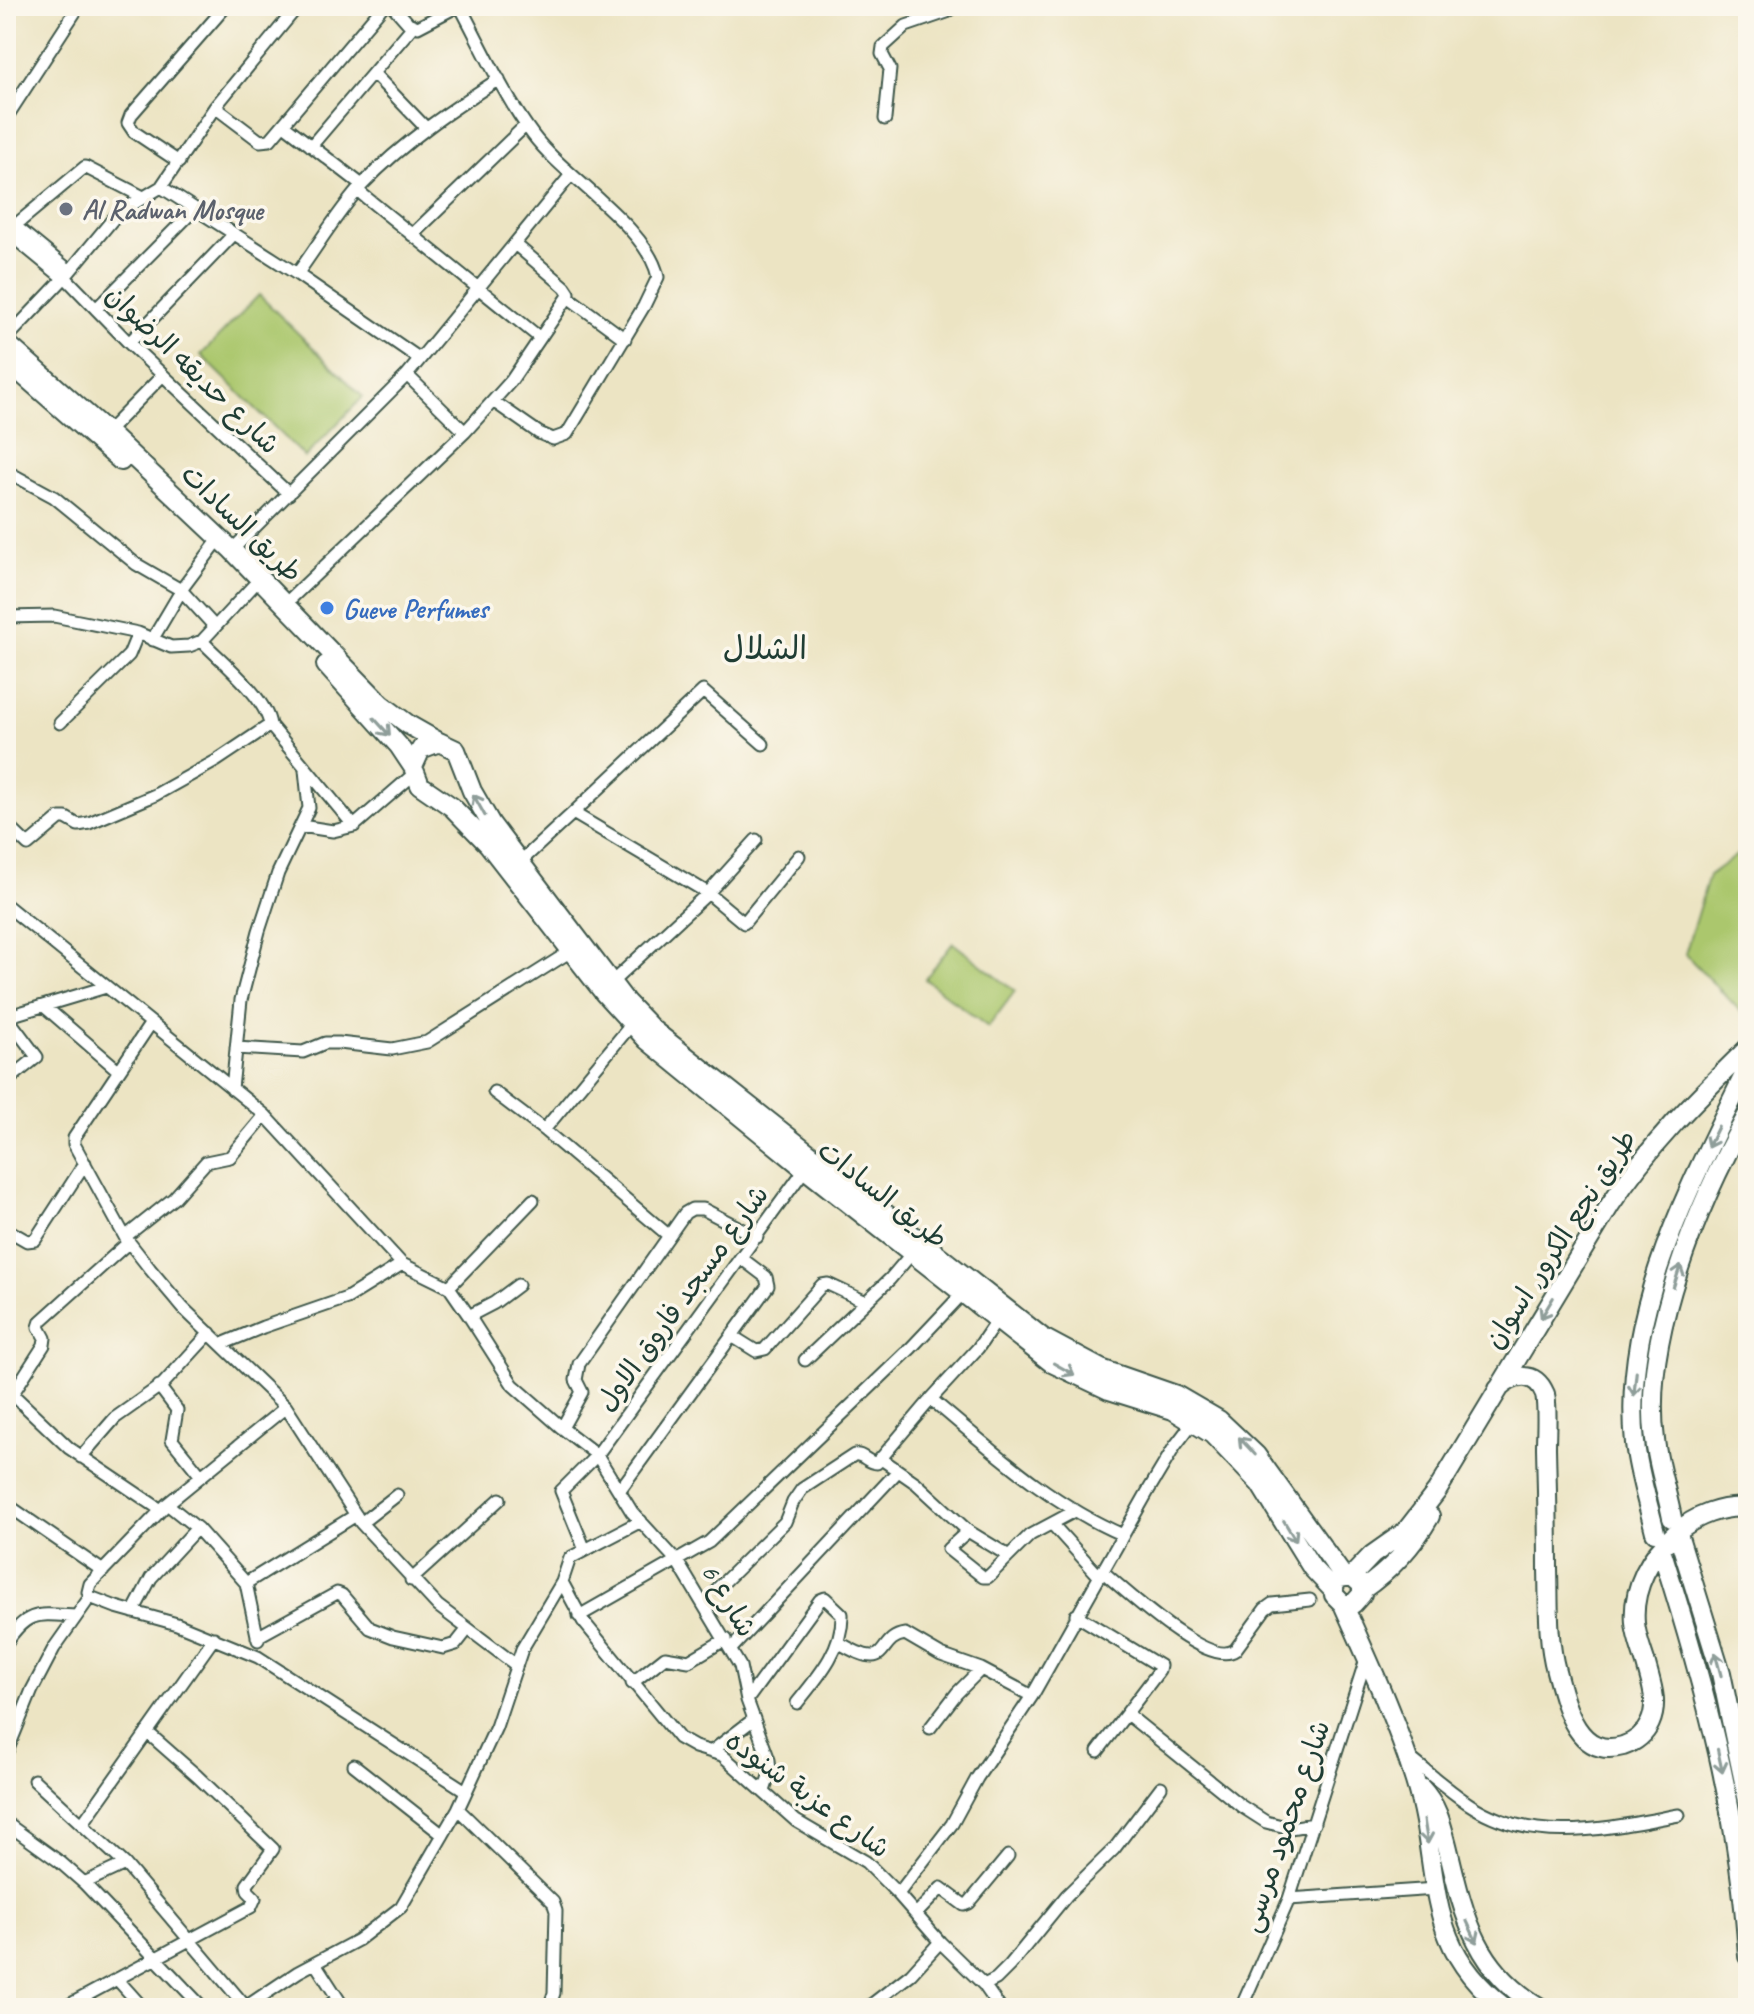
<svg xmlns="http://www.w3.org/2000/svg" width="1754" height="2014" font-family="Caveat,'Playpen Sans Arabic',sans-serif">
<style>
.green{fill:#abc76d;stroke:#658250;stroke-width:2}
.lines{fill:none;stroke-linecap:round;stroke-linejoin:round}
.street-casing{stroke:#3e5649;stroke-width:15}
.primary-casing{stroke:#3e5649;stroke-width:22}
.street{stroke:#fff;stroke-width:11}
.primary{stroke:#fff;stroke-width:18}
.oneway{stroke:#8f9e9a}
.worship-dot{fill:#6b7280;stroke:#fbf7ec;stroke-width:3}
.shop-dot{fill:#3f7fe0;stroke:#fbf7ec;stroke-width:3}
.labels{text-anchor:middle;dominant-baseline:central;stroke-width:7;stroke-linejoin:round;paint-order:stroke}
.worship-label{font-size:28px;font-weight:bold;fill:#5b616d;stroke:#fbf7ec;text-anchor:start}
.street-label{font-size:28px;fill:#1f3d34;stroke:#fbf7ec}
.shop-label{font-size:28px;font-weight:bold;fill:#366cbe;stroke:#fbf7ec;text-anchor:start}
.quarter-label{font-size:32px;fill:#1f3d34;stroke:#fbf7ec}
</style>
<rect width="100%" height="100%" fill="#fbf7ec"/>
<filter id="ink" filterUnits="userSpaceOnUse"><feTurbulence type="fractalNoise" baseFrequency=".0125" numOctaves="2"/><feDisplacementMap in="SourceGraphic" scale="16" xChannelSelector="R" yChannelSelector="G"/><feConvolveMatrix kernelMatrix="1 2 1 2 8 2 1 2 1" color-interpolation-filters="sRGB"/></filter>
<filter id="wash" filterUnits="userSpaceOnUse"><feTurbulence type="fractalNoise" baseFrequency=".006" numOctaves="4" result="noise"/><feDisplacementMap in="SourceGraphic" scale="32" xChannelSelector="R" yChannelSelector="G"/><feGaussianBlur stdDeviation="1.8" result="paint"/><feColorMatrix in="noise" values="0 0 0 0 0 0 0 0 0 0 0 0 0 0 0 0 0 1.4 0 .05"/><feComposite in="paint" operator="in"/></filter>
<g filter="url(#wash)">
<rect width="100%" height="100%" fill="#ece4c3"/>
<!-- green -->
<path class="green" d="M 259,295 L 363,397 L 305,457 L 201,355 Z
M 1748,847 L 1748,1019 L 1685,954 L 1709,875 Z
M 953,943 L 1015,991 L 988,1027 L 925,979 Z"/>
</g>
<g filter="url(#ink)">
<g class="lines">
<!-- street casing -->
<g class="street-casing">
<path id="street" d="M 393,6 L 408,23 L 418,27 L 458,6
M 460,6 C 483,49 504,96 533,135 C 565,178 648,227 658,277 L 644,306 L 567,434 L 553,439 L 539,433 L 493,401
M 373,73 L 426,128
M 215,107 L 260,141 L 270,140 L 383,6
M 6,118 L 79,6
M 885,119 L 890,69 L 882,54 L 883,47 L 906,26 L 947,12 L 956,6
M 284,125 L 362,185
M 311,146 L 413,26
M 179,162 L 134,132 L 128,123 L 131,115 L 226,6
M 161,187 L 297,274 L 420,359
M 358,191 L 540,338
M 14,225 L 70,271
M 7,232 L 63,278
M 6,233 L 85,167 L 145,198
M 412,235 L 526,125
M 297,274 C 319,244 338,211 363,184 C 403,142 451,110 499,79
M 65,277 L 129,343 L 289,494
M 568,297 L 625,339
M 96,309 L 195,209
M 6,339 L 65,277 L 118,213 L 161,187 L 215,107 L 298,6
M 129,343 L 234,234
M 407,375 L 465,432
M 107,432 L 163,375
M 6,471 L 54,497 L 136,564 L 181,590 L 215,627
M 232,550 L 407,375 L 570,176
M 285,604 L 465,432 L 511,381 L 568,297 L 569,293 L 565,287 L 515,244
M 6,617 L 54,616 L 138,633 L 171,647 L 189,646 L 202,641 L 253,586
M 152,640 L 184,586 L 214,546
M 202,641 C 222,662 266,697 270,725 L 354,826
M 60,723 L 129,655 L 138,633
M 573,813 L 703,691 L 763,744
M 6,824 L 28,845 L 60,818 L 66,818 L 78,825 L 89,823 L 155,795 L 216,761 L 270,725
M 301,826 L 333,831 L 354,826 L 414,774
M 520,862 L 573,813 L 708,893 L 744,923 L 799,856
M 6,905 L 265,1115 L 402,1264 L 449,1287
M 611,983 L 708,893 L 756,840
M 44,1006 L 118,1070
M 6,1017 L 106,987
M 151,1023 L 74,1138 L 74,1144 L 125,1237 L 150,1269 L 183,1308 L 286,1407 L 361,1523 L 438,1606 L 516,1665
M 236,1048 L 303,1052 L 325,1043 L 339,1043 L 392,1049 L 427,1042 L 571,951
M 6,1082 L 37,1057 L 7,1017
M 232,1089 L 241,1000 L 259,931 L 278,873 L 309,808 L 305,770
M 494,1092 L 544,1130 L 631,1025
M 544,1130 L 668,1235
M 6,1229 L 27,1241 L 35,1240 L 85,1163
M 125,1237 L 174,1198 L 206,1162 L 230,1157 L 265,1115
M 518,1285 L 494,1303 L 469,1316 L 513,1385 L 562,1428 L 597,1455 L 632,1512 L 677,1561 L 740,1666 L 747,1700 L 769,1760 L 770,1773 L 764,1791
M 469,1316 L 449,1287 L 533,1200
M 997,1320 L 978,1348 L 931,1399 C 991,1449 1050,1504 1123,1535
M 732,1336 L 756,1351 L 765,1349 L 822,1285 L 828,1284 L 866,1302
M 222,1344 L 263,1327 L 347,1298 L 402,1264
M 805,1360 L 890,1279 L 912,1253
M 159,1386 L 177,1410 L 172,1440 L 201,1476
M 6,1388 L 69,1448 L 161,1510
M 6,1404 L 44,1345 L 45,1338 L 39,1327 L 41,1321 L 129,1242
M 286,1407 L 167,1504 L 90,1584 L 88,1592 L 90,1597 L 116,1607 L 177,1624 L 258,1657 L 466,1791
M 562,1428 L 582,1392 L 576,1380 L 579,1364 L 685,1213 L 692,1209 L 703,1209 L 757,1237
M 81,1457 L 115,1418 L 163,1384 L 210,1333
M 880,1458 L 916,1483 L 968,1531 L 1009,1556
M 619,1491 L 768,1286 L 766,1277 L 741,1258
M 6,1504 L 103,1571
M 167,1504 L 197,1528 L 246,1583 L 258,1640
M 361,1523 L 397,1495
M 1053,1525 L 1099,1576
M 968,1531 L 948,1549 L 983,1577 L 988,1577 L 1030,1535 L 1075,1511
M 585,1550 L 561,1491 L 597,1455 L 805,1169
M 1102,1571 C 1124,1589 1208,1669 1235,1650 L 1265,1609 L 1272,1604 L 1310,1600
M 411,1580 L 500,1499
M 562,1582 L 583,1621 L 679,1738 L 695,1747 L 722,1755 L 796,1821 L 866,1862 L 898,1894 L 940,1942 L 984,1985 L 1000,2008
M 246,1583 L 356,1515
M 718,1588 L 785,1522 L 793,1502 L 802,1489 L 854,1455 C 863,1453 867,1463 877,1463 L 931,1399
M 133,1612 L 151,1578 L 197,1528
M 1076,1615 L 1160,1666 L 1159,1671 L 1098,1751
M 579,1616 L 709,1542 L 911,1348 L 964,1292
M 257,1637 L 337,1593 L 342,1595 L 370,1628 L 393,1637 L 443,1648 L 456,1644 L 467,1630
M 838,1642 C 894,1676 874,1638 905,1634 L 941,1655 L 981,1669 L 1032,1696
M 6,1643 C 27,1610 39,1614 75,1616
M 731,1649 L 898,1471
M 632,1683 L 665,1657 L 689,1661 L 726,1639
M 747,1700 L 820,1600 L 825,1598 L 842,1614 C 843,1649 818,1677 797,1703
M 1127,1714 L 1241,1806 L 1266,1822 L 1290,1828 L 1314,1824
M 930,1728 L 957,1693 L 981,1669
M 712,1751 L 754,1719
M 6,1754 L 32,1690 L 54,1648 L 90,1597
M 1410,1758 C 1429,1773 1448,1790 1469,1804 C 1534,1847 1608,1828 1679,1815
M 354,1765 L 443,1835
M 34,1780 L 125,1864 L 246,2007
M 458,1809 L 553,1902 L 556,1911 L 554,1993 L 549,2008
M 6,1823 L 60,1862 L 84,1883 L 125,1864
M 83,1823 L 214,1638
M 84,1883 L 203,2008
M 898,1894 L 952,1824 L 977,1778 L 1032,1696 L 1148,1491 L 1175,1446 L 1194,1421
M 1289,1899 L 1436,1889
M 916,1914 L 941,1888 L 964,1905 L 969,1903 L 1008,1856
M 315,1963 L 344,2008
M 117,1979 L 143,2008
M 984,1985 L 996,1979 L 1010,1965 L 1067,1895 L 1114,1849 L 1161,1787
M 65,2007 L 251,1907 L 255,1898 L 248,1891 L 247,1885 L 273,1849 L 197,1776 L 147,1732
M 244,2008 L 298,1972 L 358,1940 L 401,1907 L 458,1809 L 496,1727 L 522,1649 L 562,1582 L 570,1558 L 641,1521
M 325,2008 L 338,1999
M 867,2008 L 911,1974 L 940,1942
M 1241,2008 L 1289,1899 L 1366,1659"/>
</g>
<!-- primary casing -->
<g class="primary-casing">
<path id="primary" d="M 6,343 L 107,432 L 232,550 L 381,704 L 409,725 L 439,742
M 6,360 L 121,461
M 326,665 L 399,746 L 413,767
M 1498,1389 C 1514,1374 1535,1370 1545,1394 C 1548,1411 1546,1430 1546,1448 C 1547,1488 1548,1529 1548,1569 C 1549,1603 1547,1638 1556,1671 C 1565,1705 1577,1759 1623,1746 C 1635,1742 1645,1734 1650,1723 C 1659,1703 1651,1683 1646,1664 C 1642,1651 1636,1636 1635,1623 C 1632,1588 1650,1555 1676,1533 C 1694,1516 1723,1505 1748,1508
M 1672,1518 C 1667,1492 1658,1466 1655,1440 C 1641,1338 1699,1201 1748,1114
M 1655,1532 C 1648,1503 1638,1472 1635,1443 C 1621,1309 1692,1183 1748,1067
M 1679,1537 L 1721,1673 L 1748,1801
M 1662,1552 C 1704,1684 1740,1817 1748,1956
M 1352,1576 L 1372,1555 L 1406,1531 L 1437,1491 L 1610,1205 C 1649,1145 1698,1097 1748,1048
M 1333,1590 L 1312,1568 L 1260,1484 L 1212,1434 L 1173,1410 L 1109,1390 L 1052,1363 L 805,1169 L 647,1040 L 604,993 L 488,844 L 452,807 L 420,785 L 413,767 L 421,749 L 439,742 L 456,750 L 472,791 L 491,824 L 626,1002 L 653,1030 L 1043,1338 L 1101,1369 L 1176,1395 L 1219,1420 L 1256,1455 L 1343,1576
M 1362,1590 C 1391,1570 1413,1546 1430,1516
M 1343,1604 L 1353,1604 L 1362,1594 L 1362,1585 L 1352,1576 L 1339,1578 L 1334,1586 L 1334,1595 L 1343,1604 C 1369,1662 1396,1720 1415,1781 C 1443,1870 1419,1943 1505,2008
M 1421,1788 C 1438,1806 1442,1826 1448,1849 C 1464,1916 1476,1971 1541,2008"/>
</g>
<!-- street -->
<use href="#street" class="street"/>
<!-- primary -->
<use href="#primary" class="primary"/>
</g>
<!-- one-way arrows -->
<defs><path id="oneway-shaft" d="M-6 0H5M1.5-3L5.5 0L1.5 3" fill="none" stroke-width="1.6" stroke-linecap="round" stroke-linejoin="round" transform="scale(2)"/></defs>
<g class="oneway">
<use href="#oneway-shaft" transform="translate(382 727) rotate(48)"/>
<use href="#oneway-shaft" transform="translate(479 805) rotate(-119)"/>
<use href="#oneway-shaft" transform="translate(1713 1137) rotate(116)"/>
<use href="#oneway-shaft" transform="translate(1677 1276) rotate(-72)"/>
<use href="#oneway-shaft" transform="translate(1547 1308) rotate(121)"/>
<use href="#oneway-shaft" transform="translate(1064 1369) rotate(29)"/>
<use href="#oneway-shaft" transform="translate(1635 1384) rotate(96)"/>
<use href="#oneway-shaft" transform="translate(1247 1446) rotate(-133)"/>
<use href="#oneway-shaft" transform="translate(1290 1531) rotate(59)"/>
<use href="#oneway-shaft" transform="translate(1718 1664) rotate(-105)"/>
<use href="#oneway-shaft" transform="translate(1720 1761) rotate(78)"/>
<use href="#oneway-shaft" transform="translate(1426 1832) rotate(81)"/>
<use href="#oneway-shaft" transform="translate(1472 1932) rotate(65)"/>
</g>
</g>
<!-- markers -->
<circle class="worship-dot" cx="66" cy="209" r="8"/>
<circle class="shop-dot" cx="327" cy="608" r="8"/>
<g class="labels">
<!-- worship labels -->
<g class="worship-label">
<text x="82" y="209">Al Radwan Mosque</text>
</g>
<!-- street labels -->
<g class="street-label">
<text transform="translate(193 369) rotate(44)">شارع حديقه الرضوان</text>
<text transform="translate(242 523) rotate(44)">طريق السادات</text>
<text transform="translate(883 1194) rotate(38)">طريق السادات</text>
<text transform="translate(1560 1239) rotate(-57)">طريق نجع الكرور, اسوان</text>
<text transform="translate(682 1298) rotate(-54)">شارع مسجد فاروق الاول</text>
<text transform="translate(729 1600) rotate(59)">شارع 6</text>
<text transform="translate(808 1794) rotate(36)">شارع عزبة شنوده</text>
<text transform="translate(1285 1826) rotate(-71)">شارع محمود مرسى</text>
</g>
<!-- shop labels -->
<g class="shop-label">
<text x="343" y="608">Gueve Perfumes</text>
</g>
<!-- quarter labels -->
<g class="quarter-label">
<text x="765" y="648">الشلال</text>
</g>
</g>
<!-- margin -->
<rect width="1754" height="2014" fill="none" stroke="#fbf7ec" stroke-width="32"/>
</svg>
